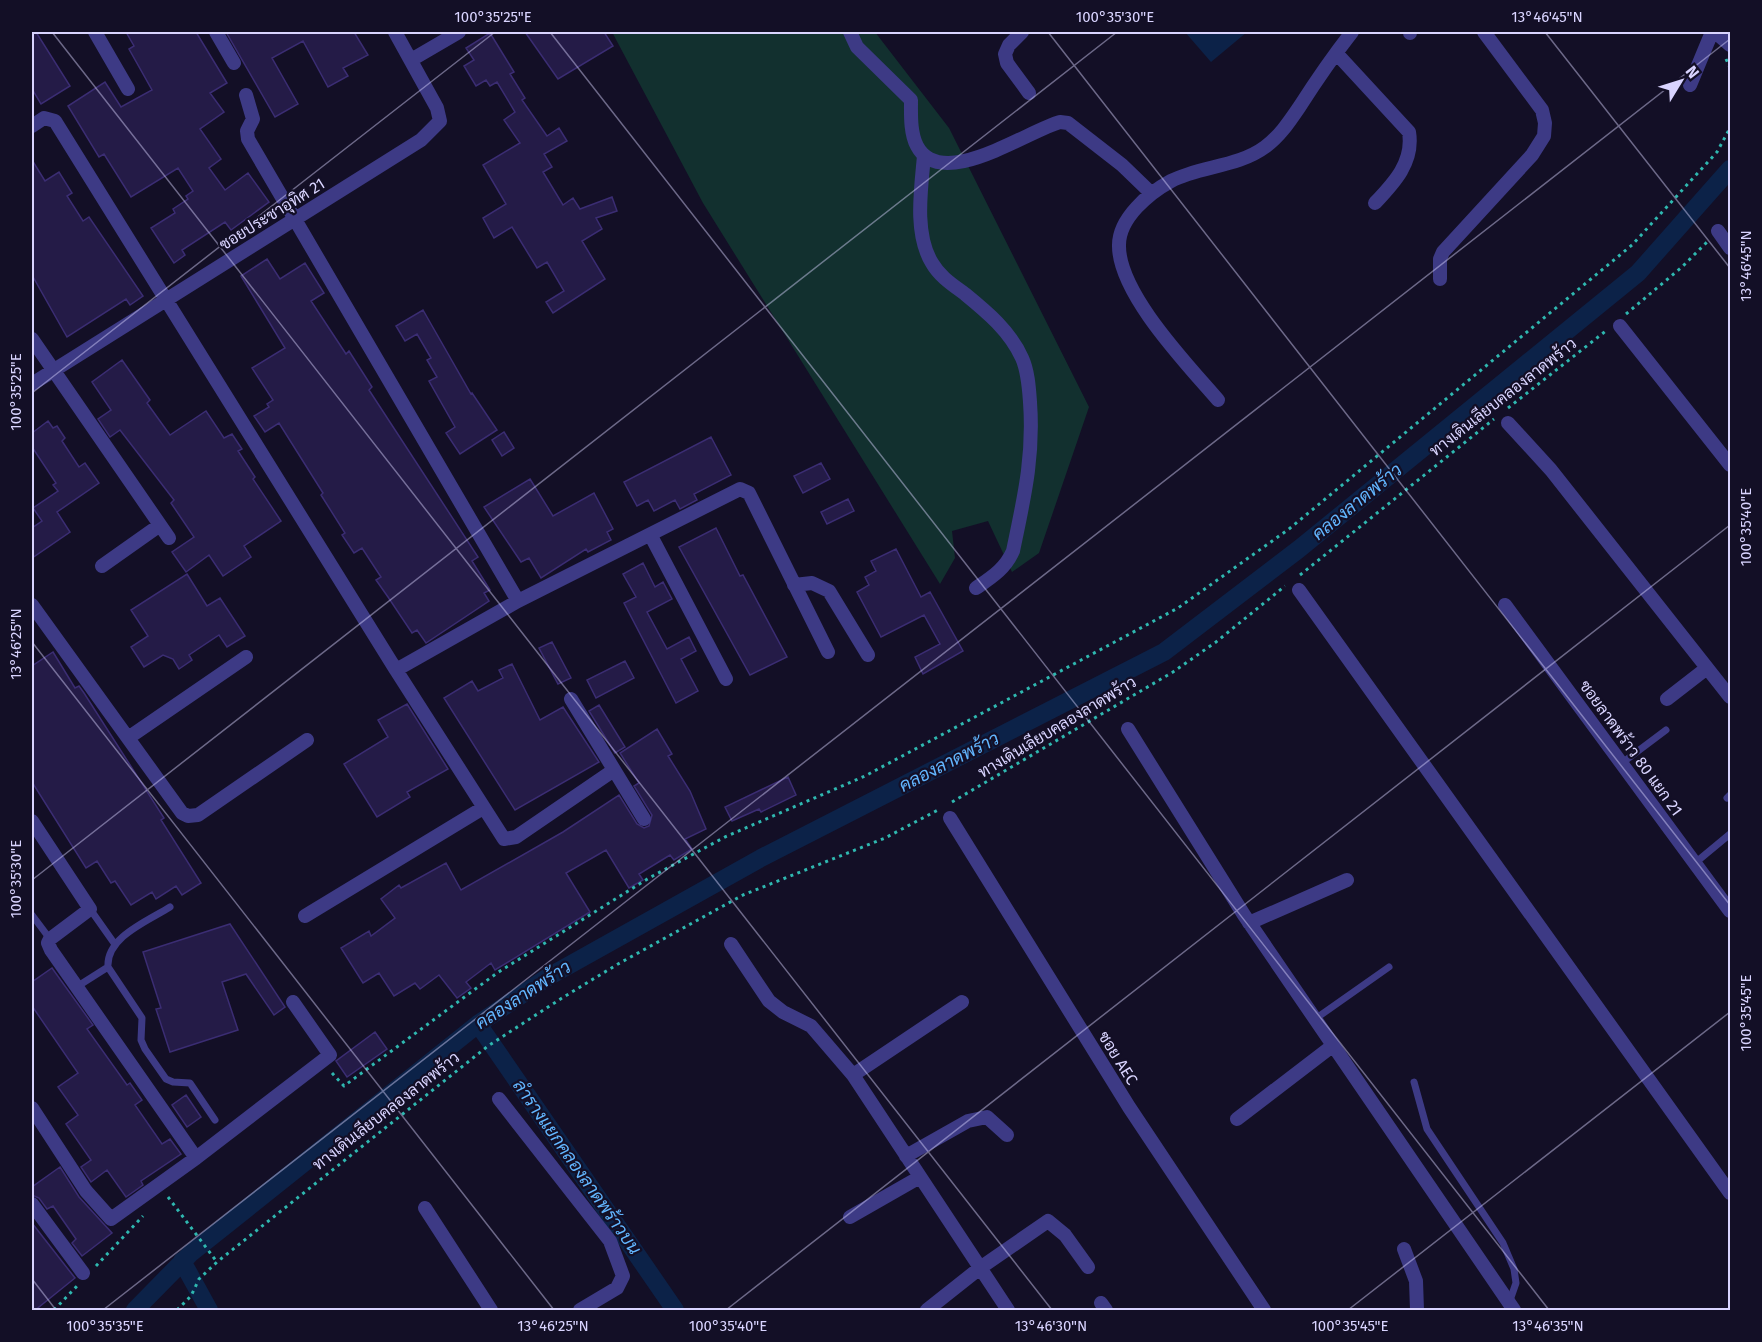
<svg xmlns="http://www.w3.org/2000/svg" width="1762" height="1342" font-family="'Fira Sans',Sarabun,sans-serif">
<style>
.green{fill:#12302f}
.water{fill:#0c2248}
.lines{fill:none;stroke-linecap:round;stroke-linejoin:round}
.canal{stroke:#0c2248;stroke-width:18}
.building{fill:#241b47;stroke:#3b2d73;stroke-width:1.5}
.path{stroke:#2fb8b0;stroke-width:3;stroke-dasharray:3 4.5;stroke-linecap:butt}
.service{stroke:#3d3a85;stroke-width:7}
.minor{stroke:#3d3a85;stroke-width:14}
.ticks{fill:none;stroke:#d9d4ff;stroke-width:1.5;stroke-opacity:0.45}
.labels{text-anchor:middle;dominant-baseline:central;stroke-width:4.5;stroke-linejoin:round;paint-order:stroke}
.street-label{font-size:16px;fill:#d9d4ff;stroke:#130f26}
.water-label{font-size:18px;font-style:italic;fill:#62b6ff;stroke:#130f26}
.neatline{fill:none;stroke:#d9d4ff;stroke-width:2}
.ticks-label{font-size:15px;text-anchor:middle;fill:#d9d4ff}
</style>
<rect width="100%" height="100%" fill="#130f26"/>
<!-- green -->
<path class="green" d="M 612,32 L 875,32 L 949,128 L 1089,407 L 1039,553 L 1012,572 L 988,521 L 952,531 L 955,558 L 940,584 L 703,203 Z"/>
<!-- water -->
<path class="water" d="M 1185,32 L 1247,32 L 1211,62 Z"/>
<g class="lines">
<!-- canal -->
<path class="canal" d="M 478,1024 L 675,1310
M 182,1261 L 209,1310
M 135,1310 L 191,1253 L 478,1024 L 548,977 L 761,858 L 1164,652 L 1299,549 L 1638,273 L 1730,169"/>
</g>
<!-- building -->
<path class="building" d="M 32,32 L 36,32 L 70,86 L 41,104 L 32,89 Z
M 126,32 L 196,32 L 227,83 L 210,93 L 224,112 L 200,129 L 221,159 L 209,168 L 225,190 L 248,173 L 269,202 L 231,230 L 225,222 L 182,250 L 185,255 L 174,263 L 151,228 L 175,213 L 173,209 L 188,199 L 186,196 L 193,191 L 178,168 L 131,197 L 104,154 L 99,157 L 68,106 L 105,82 L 121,107 L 152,90 L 129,49 L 134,46 Z
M 226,32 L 354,32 L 368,55 L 343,68 L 348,76 L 328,87 L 303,41 L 272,58 L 298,104 L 275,117 Z
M 525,32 L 604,32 L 613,46 L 558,79 Z
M 490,33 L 514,72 L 510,74 L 525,98 L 522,100 L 547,136 L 559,128 L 567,141 L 544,154 L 552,167 L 543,172 L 563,205 L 573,198 L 580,209 L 612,197 L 617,211 L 596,218 L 602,229 L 582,241 L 605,279 L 553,313 L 546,302 L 564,291 L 547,262 L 537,268 L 512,227 L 494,238 L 483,218 L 506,204 L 483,165 L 520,143 L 504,120 L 515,112 L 497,82 L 490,86 L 486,80 L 476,86 L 464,66 L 474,60 L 466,48 Z
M 32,160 L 45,181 L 59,172 L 72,193 L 67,196 L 83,221 L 89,217 L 143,296 L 130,305 L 126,299 L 67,337 L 32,275 Z
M 267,259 L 280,279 L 305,263 L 324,293 L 311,301 L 346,354 L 349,351 L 372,387 L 369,390 L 478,557 L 472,561 L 490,590 L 484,593 L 489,601 L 426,643 L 417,630 L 412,633 L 388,597 L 376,580 L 381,577 L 362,548 L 354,553 L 342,535 L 345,533 L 321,495 L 323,493 L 279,423 L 265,432 L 254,416 L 269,407 L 267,404 L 273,400 L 252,368 L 285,348 L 241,276 Z
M 423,310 L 471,394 L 472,393 L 497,430 L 460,454 L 446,433 L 455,427 L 429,381 L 437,377 L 427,360 L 431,358 L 417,334 L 405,341 L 396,326 Z
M 122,360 L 150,400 L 147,403 L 170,435 L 206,411 L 224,438 L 232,434 L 242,449 L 238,451 L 255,477 L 253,479 L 281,521 L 244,546 L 251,557 L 223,576 L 209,555 L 186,572 L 172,552 L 194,537 L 171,503 L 174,500 L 120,430 L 110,437 L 98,419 L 111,410 L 92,382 Z
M 48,421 L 53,428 L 57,426 L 65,438 L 62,441 L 79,467 L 85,463 L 99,483 L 57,512 L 70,532 L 32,558 L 32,528 L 42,521 L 33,508 L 58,491 L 53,485 L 56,483 L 32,447 L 32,433 Z
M 504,432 L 514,448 L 502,456 L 492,440 Z
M 711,437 L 731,475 L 694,494 L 697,500 L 680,509 L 675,500 L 654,511 L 648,500 L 637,506 L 624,482 Z
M 821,463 L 830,479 L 803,493 L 794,476 Z
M 530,479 L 553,516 L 594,493 L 613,529 L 607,532 L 611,540 L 588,552 L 586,549 L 541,578 L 529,558 L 521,562 L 484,507 Z
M 848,499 L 854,511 L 827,524 L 821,512 Z
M 716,528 L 740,576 L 743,575 L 787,657 L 750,675 L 679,547 Z
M 896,549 L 921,597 L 930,592 L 963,651 L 923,674 L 915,657 L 940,644 L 924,615 L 881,637 L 857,592 L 869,585 L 865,577 L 876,571 L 871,561 Z
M 643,563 L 655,587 L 663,582 L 672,599 L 647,612 L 667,649 L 689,637 L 696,651 L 681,659 L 698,691 L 676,703 L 624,603 L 636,597 L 623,574 Z
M 187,574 L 207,606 L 220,598 L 245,636 L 227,647 L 219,635 L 189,655 L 192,660 L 179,669 L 173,659 L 163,655 L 144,667 L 131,647 L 148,636 L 131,610 Z
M 552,642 L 571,678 L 558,684 L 539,648 Z
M 53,652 L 75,688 L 79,686 L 84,693 L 164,818 L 161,820 L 201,883 L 182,895 L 176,886 L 156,899 L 152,892 L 131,905 L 115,881 L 111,883 L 97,861 L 86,868 L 32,782 L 32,666 Z
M 625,661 L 634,678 L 596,698 L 587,680 Z
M 512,664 L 540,720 L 563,707 L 599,762 L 515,810 L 444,698 L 472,681 L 478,691 L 503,678 L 499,670 Z
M 407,704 L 448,769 L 407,792 L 410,797 L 377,817 L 344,764 L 388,737 L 378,720 Z
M 599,705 L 625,747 L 615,753 L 589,711 Z
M 657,729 L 672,754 L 668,756 L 690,791 L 706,829 L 685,839 L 692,849 L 674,860 L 670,855 L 639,874 L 643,880 L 629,888 L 606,850 L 566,873 L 590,912 L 495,970 L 491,963 L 466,982 L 471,988 L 457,998 L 439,975 L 420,989 L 415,983 L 394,996 L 379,973 L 363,983 L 341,948 L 369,931 L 371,936 L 395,918 L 381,899 L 399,885 L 401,888 L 446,863 L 461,890 L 563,832 L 619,795 L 637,824 L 644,828 L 649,826 L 652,815 L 634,786 L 639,783 L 620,753 Z
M 788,777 L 796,795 L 761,812 L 759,809 L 732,821 L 725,807 Z
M 230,924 L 285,1007 L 274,1015 L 246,974 L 222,982 L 238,1030 L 170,1052 L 156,1009 L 161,1008 L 143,952 Z
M 52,968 L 93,1025 L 87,1029 L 127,1085 L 130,1083 L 142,1100 L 135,1105 L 162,1144 L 170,1139 L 181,1154 L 141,1181 L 143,1185 L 126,1197 L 107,1170 L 91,1182 L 81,1167 L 91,1160 L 66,1124 L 78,1115 L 58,1087 L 78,1073 L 32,1006 L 32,982 Z
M 375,1032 L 387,1049 L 347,1077 L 336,1061 Z
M 186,1095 L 201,1117 L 187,1127 L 172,1105 Z
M 60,1167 L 79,1197 L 112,1233 L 82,1256 L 72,1243 L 76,1239 L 53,1206 L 47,1209 L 39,1198 L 32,1195 L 32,1187 Z
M 32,1223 L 75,1278 L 34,1311 L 32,1311 Z"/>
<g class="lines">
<!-- path -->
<path class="path" d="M 1726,59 L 1730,68
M 1626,314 L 1682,267 L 1708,241
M 1508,408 L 1607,330
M 1300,575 L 1494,419
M 952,802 L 1173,672 L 1216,642 L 1285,586
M 332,1073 L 344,1086 L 497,973 L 649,878 L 725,837 L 865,776 L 1178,608 L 1289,529 L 1632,245 L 1717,152 L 1730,128
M 168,1197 L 217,1262
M 96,1266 L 143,1216
M 54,1310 L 77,1286
M 177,1310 L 191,1296 L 199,1279 L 217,1262 L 488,1046 L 562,998 L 618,964 L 743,895 L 885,838 L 938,810"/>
<!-- service -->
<path class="service" d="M 1622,763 L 1666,730
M 1727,798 L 1730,795
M 1695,863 L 1730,834
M 90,909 L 114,943
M 32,915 L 50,939
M 108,967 C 106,937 148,921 170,907
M 78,986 L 108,967 L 142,1018 L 141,1040 L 145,1049 L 166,1079 L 173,1082 L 190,1083 L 215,1120
M 1315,1019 L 1389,967
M 1414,1082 L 1427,1129 L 1503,1243 L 1514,1269 L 1516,1283 L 1509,1303"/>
<!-- minor -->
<path class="minor" d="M 95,32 L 128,89
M 216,32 L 234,63
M 850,32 L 857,47 L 911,100 C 911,114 910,133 917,146 C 941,192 1027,131 1060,122 L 1068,123 L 1122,165 L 1151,193
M 1022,32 L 1009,45 L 1005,54 L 1007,63 L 1029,93
M 1715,32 L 1730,45
M 1410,33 L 1410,32
M 1337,54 L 1409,132 C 1414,162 1394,183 1375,203
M 411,60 L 459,32
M 1690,85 L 1712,32
M 246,95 L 253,119 L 247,131 L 248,139 L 518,601
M 32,126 L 44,118 L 55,121 L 396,670 L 518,601 L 740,489 L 749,493 L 828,652
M 924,156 C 921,189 914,234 932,263 C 940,277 953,285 965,294 C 987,312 1010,331 1022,358 C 1028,371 1029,388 1030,402 C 1034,457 1024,498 1013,551 C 1005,569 992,577 976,588
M 1718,231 L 1730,248
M 1440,279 L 1440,259 L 1443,252 L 1532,155 L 1544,136 L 1545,123 L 1542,110 L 1484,32
M 1620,326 L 1730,465
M 32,339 L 169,538
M 32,384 L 421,140 L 440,121 L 437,108 L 395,32
M 1218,400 C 1188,365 1118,293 1119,245 C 1119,218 1149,193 1171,181 C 1200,166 1238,167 1265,147 C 1280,136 1289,122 1300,106 C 1316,81 1334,55 1352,32
M 1508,423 L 1551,470 L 1730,697
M 651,536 L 726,679
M 102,566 L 160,525
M 794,585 L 812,583 L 829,591 L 868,655
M 1299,590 L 1730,1193
M 32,605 L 182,813 L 188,816 L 198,815 L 307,740
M 1505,605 L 1730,911
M 396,670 L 504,839 L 516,837 L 614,770
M 571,699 L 644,819
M 1667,699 L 1707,668
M 1128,729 L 1244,915 L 1514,1310
M 128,738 L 246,657
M 950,818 L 1129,1107 L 1264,1310
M 32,821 L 90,909 L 50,939 L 48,943 L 51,950 L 196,1158 L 330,1055 L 293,1002
M 305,916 L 483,808
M 1249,923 L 1347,880
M 731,944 L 769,1001 L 783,1012 L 811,1026 L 853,1075 L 1008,1310
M 853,1075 L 962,1002
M 499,1099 L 610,1241 L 623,1276 L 617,1288 L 580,1310
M 32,1108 L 86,1191 L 111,1219 L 196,1158
M 1237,1119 L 1331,1047
M 906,1156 L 968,1121 L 987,1117 L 1007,1135
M 32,1204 L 83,1273
M 425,1208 L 491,1310
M 850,1217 L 920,1177
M 1404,1249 L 1416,1281 L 1417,1310
M 1101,1303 L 1106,1310
M 927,1310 L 980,1268 L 1048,1221 L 1065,1235 L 1088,1267"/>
</g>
<!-- ticks -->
<path class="ticks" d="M 52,32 L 1052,1310M 550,32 L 1549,1310M 1048,32 L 1730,905M 1545,32 L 1730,268M 32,393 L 495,32M 32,642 L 554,1310M 32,880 L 1117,32M 32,1279 L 56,1310M 103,1310 L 1730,39M 726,1310 L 1730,525M 1348,1310 L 1730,1012"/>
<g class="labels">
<!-- street labels -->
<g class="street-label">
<text transform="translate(272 214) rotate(-32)">ซอยประชาอุทิศ 21</text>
<text transform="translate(1503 397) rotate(-38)">ทางเดินเลียบคลองลาดพร้าว</text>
<text transform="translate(1057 727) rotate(-31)">ทางเดินเลียบคลองลาดพร้าว</text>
<text transform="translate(1631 748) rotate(54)">ซอยลาดพร้าว 80 แยก 21</text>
<text transform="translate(1118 1058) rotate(58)">ซอย AEC</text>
<text transform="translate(386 1111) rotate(-38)">ทางเดินเลียบคลองลาดพร้าว</text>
</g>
<!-- water labels -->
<g class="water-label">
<text transform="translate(1357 502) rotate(-39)">คลองลาดพร้าว</text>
<text transform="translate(949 762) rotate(-27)">คลองลาดพร้าว</text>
<text transform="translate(523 995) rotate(-33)">คลองลาดพร้าว</text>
<text transform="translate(577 1167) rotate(55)">ลำรางแยกคลองลาดพร้าวบน</text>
</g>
</g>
<!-- border -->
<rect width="1762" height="1342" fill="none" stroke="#130f26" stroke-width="66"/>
<!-- north arrow -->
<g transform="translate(1681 81) rotate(52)" stroke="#130f26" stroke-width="4.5" paint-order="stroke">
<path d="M0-4.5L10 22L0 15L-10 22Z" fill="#d9d4ff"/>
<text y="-9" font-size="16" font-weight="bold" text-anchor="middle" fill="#d9d4ff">N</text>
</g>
<rect x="33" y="33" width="1696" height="1276" class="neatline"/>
<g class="ticks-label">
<text x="493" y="22">100°35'25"E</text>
<text x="1115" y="22">100°35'30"E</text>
<text x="1547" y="22">13°46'45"N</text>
<text transform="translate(1746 266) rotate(-90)" y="5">13°46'45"N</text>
<text transform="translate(16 392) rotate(-90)" y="5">100°35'25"E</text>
<text transform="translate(1746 527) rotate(-90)" y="5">100°35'40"E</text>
<text transform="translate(16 644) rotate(-90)" y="5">13°46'25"N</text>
<text transform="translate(16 879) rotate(-90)" y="5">100°35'30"E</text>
<text transform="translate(1746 1013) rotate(-90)" y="5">100°35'45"E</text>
<text x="105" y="1331">100°35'35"E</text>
<text x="553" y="1331">13°46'25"N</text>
<text x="728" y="1331">100°35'40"E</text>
<text x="1051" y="1331">13°46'30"N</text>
<text x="1350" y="1331">100°35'45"E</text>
<text x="1548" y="1331">13°46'35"N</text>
</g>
</svg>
